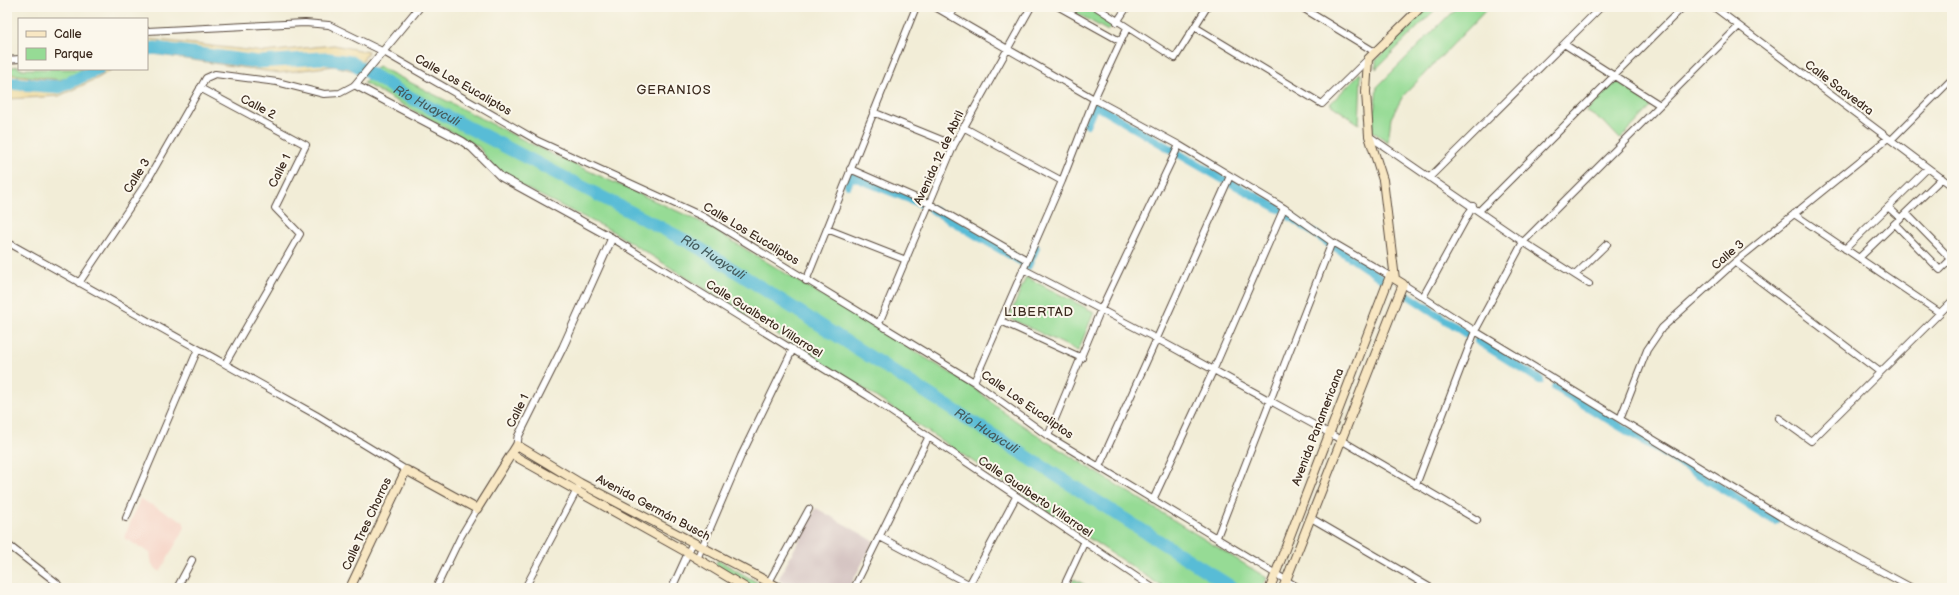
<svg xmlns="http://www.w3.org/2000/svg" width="1959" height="595" font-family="'Balsamiq Sans',sans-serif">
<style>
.built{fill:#f6d2c4}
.industrial{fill:#d1bfbe}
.green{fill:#96db95;stroke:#68825a}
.sand{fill:#eeda9e;stroke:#94825e}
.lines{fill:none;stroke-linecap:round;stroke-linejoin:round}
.canal{stroke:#58bcd6;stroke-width:8}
.river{stroke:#58bcd6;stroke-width:13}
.minor-casing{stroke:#56473a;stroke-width:8}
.tertiary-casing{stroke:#56473a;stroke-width:9}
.secondary-casing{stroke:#56473a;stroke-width:10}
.minor{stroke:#fff;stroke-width:6}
.tertiary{stroke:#fff;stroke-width:7}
.secondary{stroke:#f8e7c3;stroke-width:8}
.labels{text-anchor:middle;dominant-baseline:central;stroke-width:4;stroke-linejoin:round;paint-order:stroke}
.street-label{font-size:12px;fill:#3b2a1e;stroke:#fbf7ec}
.neighbourhood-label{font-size:13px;letter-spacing:1px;fill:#3b2a1e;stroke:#fbf7ec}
.water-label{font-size:13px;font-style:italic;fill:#455d5e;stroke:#fbf7ec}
</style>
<rect width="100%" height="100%" fill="#fbf7ec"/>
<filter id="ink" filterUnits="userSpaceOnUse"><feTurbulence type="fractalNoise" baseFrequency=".025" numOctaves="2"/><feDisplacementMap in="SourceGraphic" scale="8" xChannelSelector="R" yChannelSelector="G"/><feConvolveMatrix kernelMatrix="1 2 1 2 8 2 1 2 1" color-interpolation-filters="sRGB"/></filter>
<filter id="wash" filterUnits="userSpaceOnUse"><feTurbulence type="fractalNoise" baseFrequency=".012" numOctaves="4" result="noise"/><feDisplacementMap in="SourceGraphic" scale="16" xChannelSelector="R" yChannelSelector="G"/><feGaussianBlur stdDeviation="0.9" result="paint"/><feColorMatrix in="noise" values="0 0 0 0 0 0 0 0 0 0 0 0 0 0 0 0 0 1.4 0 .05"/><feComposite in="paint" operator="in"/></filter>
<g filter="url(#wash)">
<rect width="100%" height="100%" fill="#f2edd7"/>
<!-- built -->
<path class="built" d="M 140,499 L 183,521 L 185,527 L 160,572 L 152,565 L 150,553 L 124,538 Z"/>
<!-- industrial -->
<path class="industrial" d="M 816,508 L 874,541 L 849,588 L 793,588 L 778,580 Z"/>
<!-- green -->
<path class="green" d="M 1066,7 L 1091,7 L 1114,23 L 1114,25 L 1108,31 Z
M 1428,7 L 1438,7 L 1376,69 L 1376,60 Z
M 1457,7 L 1489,7 L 1403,96 L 1391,118 L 1388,142 L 1372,131 L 1377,87 Z
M 19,66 L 19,69 L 87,69 L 60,80 L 7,74 L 7,68 Z
M 378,66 L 545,151 L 699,221 L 972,386 L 1006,414 L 1046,441 L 1267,578 L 1262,588 L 1189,588 L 1187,587 L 1164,588 L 850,380 L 612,231 L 497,174 L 479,147 L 364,83 Z
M 1360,73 L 1361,77 L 1359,124 L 1330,104 Z
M 1618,82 L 1650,105 L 1651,107 L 1620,139 L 1605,123 L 1586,111 L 1614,83 Z
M 1026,277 L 1094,312 L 1078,351 L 1009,318 Z
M 717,561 L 720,561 L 767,588 L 755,588 L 717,566 L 715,564 Z
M 1074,579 L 1091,588 L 1069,588 Z"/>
<!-- sand -->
<path class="sand" d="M 149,39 L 265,52 L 334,45 L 368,52 L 356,71 L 334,66 L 279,73 L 153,54 L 147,55 L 147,40 Z
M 87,69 L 112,69 L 98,78 L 59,96 L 7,99 L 7,74 L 60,80 Z"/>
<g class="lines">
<!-- canal -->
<path class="canal" d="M 1087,124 L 1095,105 L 1172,150
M 1179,154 L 1224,180
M 1231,183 L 1279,209
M 848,185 L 851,176 L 922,204
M 931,209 L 1022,262
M 1286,214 L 1328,243
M 1335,247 L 1382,279
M 1028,266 L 1036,248
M 1406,294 L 1468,335
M 1478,341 L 1540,380
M 1555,387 L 1775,521"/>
<!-- river -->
<g class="river">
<path id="s1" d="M 147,49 L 155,48 L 258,62 L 322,58 L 351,62 L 402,93 L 696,246 L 1233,588"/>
<path d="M 7,83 L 60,87 L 98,69"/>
</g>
</g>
</g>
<g filter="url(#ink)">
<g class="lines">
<!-- minor casing -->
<g class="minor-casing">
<path id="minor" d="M 935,7 L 1094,99 L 1179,145 L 1284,208 L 1332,242 L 1390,276
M 1059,7 L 1120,41
M 1096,7 L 1175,58 L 1207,7
M 1301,7 L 1375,52
M 1714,7 L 1952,186
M 950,16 L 956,7
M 1117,22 L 1127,7
M 1195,27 L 1322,104 L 1368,59
M 147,31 L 305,23 L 329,25 L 382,51 L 538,141 L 704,217 L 974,382 L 1048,436 L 1299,588
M 1564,44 L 1660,105
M 7,60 L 19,59
M 200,88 L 306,145 L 275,208 L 300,234 L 225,364
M 873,112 L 954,145
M 963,127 L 1062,181
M 1369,136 L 1523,242 L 1589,284
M 1891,140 L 1952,79
M 850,169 L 930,204 L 1027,260
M 1430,177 L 1601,7
M 1888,207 L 1900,218
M 1479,211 L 1683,7
M 1794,214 L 1940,313
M 1895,224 L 1940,270 L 1951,259 L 1906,213
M 827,229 L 906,260
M 612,238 L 868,396 L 1153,588
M 7,242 L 316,415 L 406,470
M 1845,249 L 1928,168
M 1859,258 L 1942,178
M 1735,262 L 1880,372
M 1023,269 L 1157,339 L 1329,433 L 1477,520
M 1575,275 L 1607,244
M 806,281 L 916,7
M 79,283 L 146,183 L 206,78 L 215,74 L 277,82 L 324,94 L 340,93 L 355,85
M 1403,284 L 1475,331 L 1781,517 L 1912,588
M 1423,297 L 1473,206
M 1001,321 L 1082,358
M 879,323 L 954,145 L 1031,7
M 974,382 L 1062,181 L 1094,99 L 1127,28
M 1779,418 L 1811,441 L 1952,301
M 1620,419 L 1647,350 L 1662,328 L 1735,262 L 1888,138
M 1048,436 L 1101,309 L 1179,145
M 1099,467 L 1230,176
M 1416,485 L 1475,331 L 1523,242 L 1739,26
M 1153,500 L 1213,371 L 1284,208
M 126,518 L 198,349
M 1311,518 L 1431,588
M 880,537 L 976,588
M 1217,537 L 1332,242
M 7,544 L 57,583 L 60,588
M 697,559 L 741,456 L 793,349
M 769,582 L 809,509
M 968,587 L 1016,497
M 177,588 L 192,560
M 436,588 L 461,536 L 477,509
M 525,588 L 578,488
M 672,588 L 693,542
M 854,588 L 928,438
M 1063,588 L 1084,543"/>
</g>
<!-- tertiary casing -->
<g class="tertiary-casing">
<path id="tertiary" d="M 414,7 L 418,9 L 355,85 L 462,141 L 472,148 L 501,177 L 612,238 L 563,347 L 518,437 L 517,445"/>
</g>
<!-- secondary casing -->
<g class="secondary-casing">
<path id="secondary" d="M 1395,279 L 1383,180 L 1369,136 L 1366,92 L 1368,59 L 1421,7
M 511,454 L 688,553 L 746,588
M 350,588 L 406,470 L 477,509 L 517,445 L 580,483 L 780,588
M 1270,588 L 1390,276 L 1403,284 L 1283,588"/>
</g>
<!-- minor -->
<use href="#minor" class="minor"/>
<!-- tertiary -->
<use href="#tertiary" class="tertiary"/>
<!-- secondary -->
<use href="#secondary" class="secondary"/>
</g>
</g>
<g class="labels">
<!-- street labels -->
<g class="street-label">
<text transform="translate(463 85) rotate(30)">Calle Los Eucaliptos</text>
<text transform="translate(1839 88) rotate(37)">Calle Saavedra</text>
<text transform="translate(258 107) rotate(28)">Calle 2</text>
<text transform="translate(939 158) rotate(-65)">Avenida 12 de Abril</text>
<text transform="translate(280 171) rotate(-64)">Calle 1</text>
<text transform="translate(137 176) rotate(-58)">Calle 3</text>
<text transform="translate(751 234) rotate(31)">Calle Los Eucaliptos</text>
<text transform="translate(1728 255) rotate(-41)">Calle 3</text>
<text transform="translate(764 319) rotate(32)">Calle Gualberto Villarroel</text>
<text transform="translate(1027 405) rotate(35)">Calle Los Eucaliptos</text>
<text transform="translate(518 411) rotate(-64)">Calle 1</text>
<text transform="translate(1318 427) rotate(-69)">Avenida Panamericana</text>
<text transform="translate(1035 497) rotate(34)">Calle Gualberto Villarroel</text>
<text transform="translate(653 508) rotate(28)">Avenida Germán Busch</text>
<text transform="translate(367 524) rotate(-65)">Calle Tres Chorros</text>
</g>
<!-- neighbourhood labels -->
<g class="neighbourhood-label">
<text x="674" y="90">GERANIOS</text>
<text x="1039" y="312">LIBERTAD</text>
</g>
<!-- water labels -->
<g class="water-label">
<text stroke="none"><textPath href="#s1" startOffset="293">Río Huayculi</textPath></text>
<text stroke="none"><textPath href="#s1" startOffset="617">Río Huayculi</textPath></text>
<text stroke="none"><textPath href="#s1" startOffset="941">Río Huayculi</textPath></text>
</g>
</g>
<!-- margin -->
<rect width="1959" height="595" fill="none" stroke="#fbf7ec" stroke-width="24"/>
<!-- legend -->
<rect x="18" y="18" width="130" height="52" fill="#fbf7ec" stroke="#aea59a"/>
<rect x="26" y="31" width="20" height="6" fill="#f8e7c3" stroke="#aea59a"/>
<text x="54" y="38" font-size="12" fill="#3b2a1e">Calle</text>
<rect x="26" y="48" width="20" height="12" fill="#96db95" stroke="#aea59a"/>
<text x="54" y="58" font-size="12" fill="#3b2a1e">Parque</text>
</svg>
